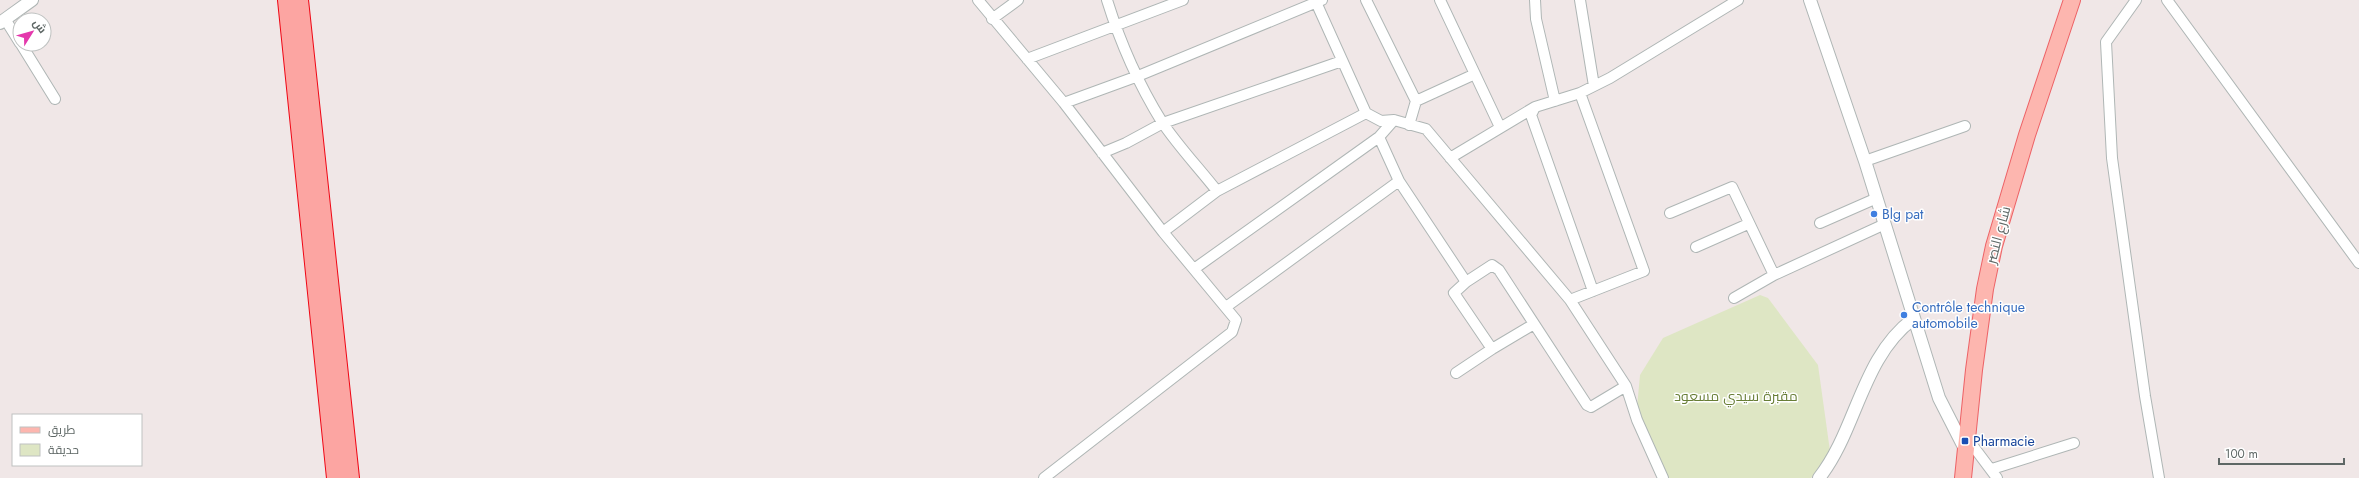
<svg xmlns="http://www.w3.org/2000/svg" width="2359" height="478" font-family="Jost,Cairo,sans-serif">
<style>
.green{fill:#dee6c4}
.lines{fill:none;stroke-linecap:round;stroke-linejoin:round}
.minor-casing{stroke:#afb6b5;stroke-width:12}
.tertiary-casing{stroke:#afb6b5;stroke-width:14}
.primary-casing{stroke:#ed6266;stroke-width:18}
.trunk-casing{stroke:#ef0715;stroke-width:18}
.minor{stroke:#fff;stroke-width:10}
.tertiary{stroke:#fff;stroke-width:12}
.primary{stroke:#fdb6af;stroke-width:16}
.trunk{stroke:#fca5a2;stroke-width:16}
.shop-dot{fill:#3f7fe0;stroke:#fff;stroke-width:1.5}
.transit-dot{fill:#1a4fb4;stroke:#fff;stroke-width:1.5}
.labels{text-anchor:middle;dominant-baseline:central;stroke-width:3;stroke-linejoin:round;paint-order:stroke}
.shop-label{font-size:14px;fill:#366cbe;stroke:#fff;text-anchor:start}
.street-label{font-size:14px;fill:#5e6765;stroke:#fff}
.park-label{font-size:14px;fill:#687e36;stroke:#fff}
.transit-label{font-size:14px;fill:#164399;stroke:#fff;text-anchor:start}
</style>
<rect width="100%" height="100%" fill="#f0e7e7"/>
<!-- green -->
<path class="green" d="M 1760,295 L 1768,298 L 1818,365 L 1830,451 L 1811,478 L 1662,478 L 1636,418 L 1640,375 L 1663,338 Z"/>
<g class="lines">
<!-- minor casing -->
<g class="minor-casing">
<path id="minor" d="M 978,0 L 1064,103 L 1163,232 L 1236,320 L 1232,332 L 1044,478
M 1107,0 C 1120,42 1139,85 1162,122 C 1178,146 1199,168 1217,191
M 1315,0 L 1366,113 L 1381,121 L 1394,120 L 1426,129 L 1570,300 L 1626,386 L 1637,420 L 1663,478
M 1366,0 L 1416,101 L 1409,125
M 1440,0 L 1499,125
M 1535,0 L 1536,19 L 1555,101
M 1580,0 L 1594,86
M 2136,0 L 2106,42 L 2112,158 L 2145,396 L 2159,478
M 2167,0 L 2359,263
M 5,19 L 20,43
M 992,19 L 1018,0
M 21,44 L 55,99
M 1027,59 L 1183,0
M 1416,101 L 1475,74
M 1064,103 L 1138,76 L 1322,0
M 1379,137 L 1399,181 L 1466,282 L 1492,265 L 1499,270 L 1587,405 L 1591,407 L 1626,386
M 1102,153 L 1126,143 L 1163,123 L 1342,61
M 1450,158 L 1535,107
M 1865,161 L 1965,126
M 1670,213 L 1732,187 L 1774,275
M 1820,223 L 1877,198
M 1163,232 L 1217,191 L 1366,113
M 1696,247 L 1748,224
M 1194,269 L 1379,137 L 1394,120
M 1466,282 L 1454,293 L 1492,349 L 1534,324
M 1593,291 L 1531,115 L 1535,107 L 1580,93 L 1610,78 L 1738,0
M 1734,298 L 1774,275 L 1885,224
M 1570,300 L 1644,271 L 1580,93
M 1226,307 L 1399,181
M 1456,373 L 1492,349
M 1967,438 L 1997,478
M 1992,469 L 2074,443"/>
</g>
<!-- tertiary casing -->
<g class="tertiary-casing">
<path id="tertiary" d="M 1810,0 L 1865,161 L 1939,398 L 1965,449
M 0,23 L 32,0
M 1819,478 C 1857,430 1861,358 1913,319"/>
</g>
<!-- primary casing -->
<g class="primary-casing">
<path id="primary" d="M 1963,478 L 1974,370 L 1985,289 L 1994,246 L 2027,135 L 2072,0"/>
</g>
<!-- trunk casing -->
<g class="trunk-casing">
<path id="trunk" d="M 286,0 L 335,478
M 300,0 L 351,478"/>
</g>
<!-- minor -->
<use href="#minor" class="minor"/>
<!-- tertiary -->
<use href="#tertiary" class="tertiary"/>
<!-- primary -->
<use href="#primary" class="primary"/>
<!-- trunk -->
<use href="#trunk" class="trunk"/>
</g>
<!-- markers -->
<g class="shop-dot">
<circle cx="1874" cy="214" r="4"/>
<circle cx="1904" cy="315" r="4"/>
</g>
<rect class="transit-dot" x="1961" y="437" width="8" height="8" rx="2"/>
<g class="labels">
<!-- shop labels -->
<g class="shop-label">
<text x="1882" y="214">Blg pat</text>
<text x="1912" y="307">Contrôle technique<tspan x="1912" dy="16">automobile</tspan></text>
</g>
<!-- street labels -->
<g class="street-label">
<text transform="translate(1998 235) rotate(-75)">شارع النصر</text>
</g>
<!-- park labels -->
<g class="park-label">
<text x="1736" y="396">مقبرة سيدي مسعود</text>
</g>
<!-- transit labels -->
<g class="transit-label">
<text x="1973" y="441">Pharmacie</text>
</g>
</g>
<!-- legend -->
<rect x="12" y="414" width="130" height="52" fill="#ffffff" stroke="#bfc2c1"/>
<rect x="20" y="427" width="20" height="6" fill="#fdb6af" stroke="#bfc2c1"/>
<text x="48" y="434" font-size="12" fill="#5e6765">طريق</text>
<rect x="20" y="444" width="20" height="12" fill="#dee6c4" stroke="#bfc2c1"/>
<text x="48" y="454" font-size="12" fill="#5e6765">حديقة</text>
<!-- north arrow -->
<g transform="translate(32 32) rotate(53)"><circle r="19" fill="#ffffff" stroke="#bfc2c1"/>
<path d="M0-3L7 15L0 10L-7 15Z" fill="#e438ac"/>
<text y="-6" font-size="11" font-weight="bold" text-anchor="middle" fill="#5e6765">ش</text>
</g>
<!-- scale -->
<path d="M2219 458v6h125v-6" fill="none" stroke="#5e6765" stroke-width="2"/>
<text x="2225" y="458" font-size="12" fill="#5e6765" stroke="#ffffff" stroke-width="3" paint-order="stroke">100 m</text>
</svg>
